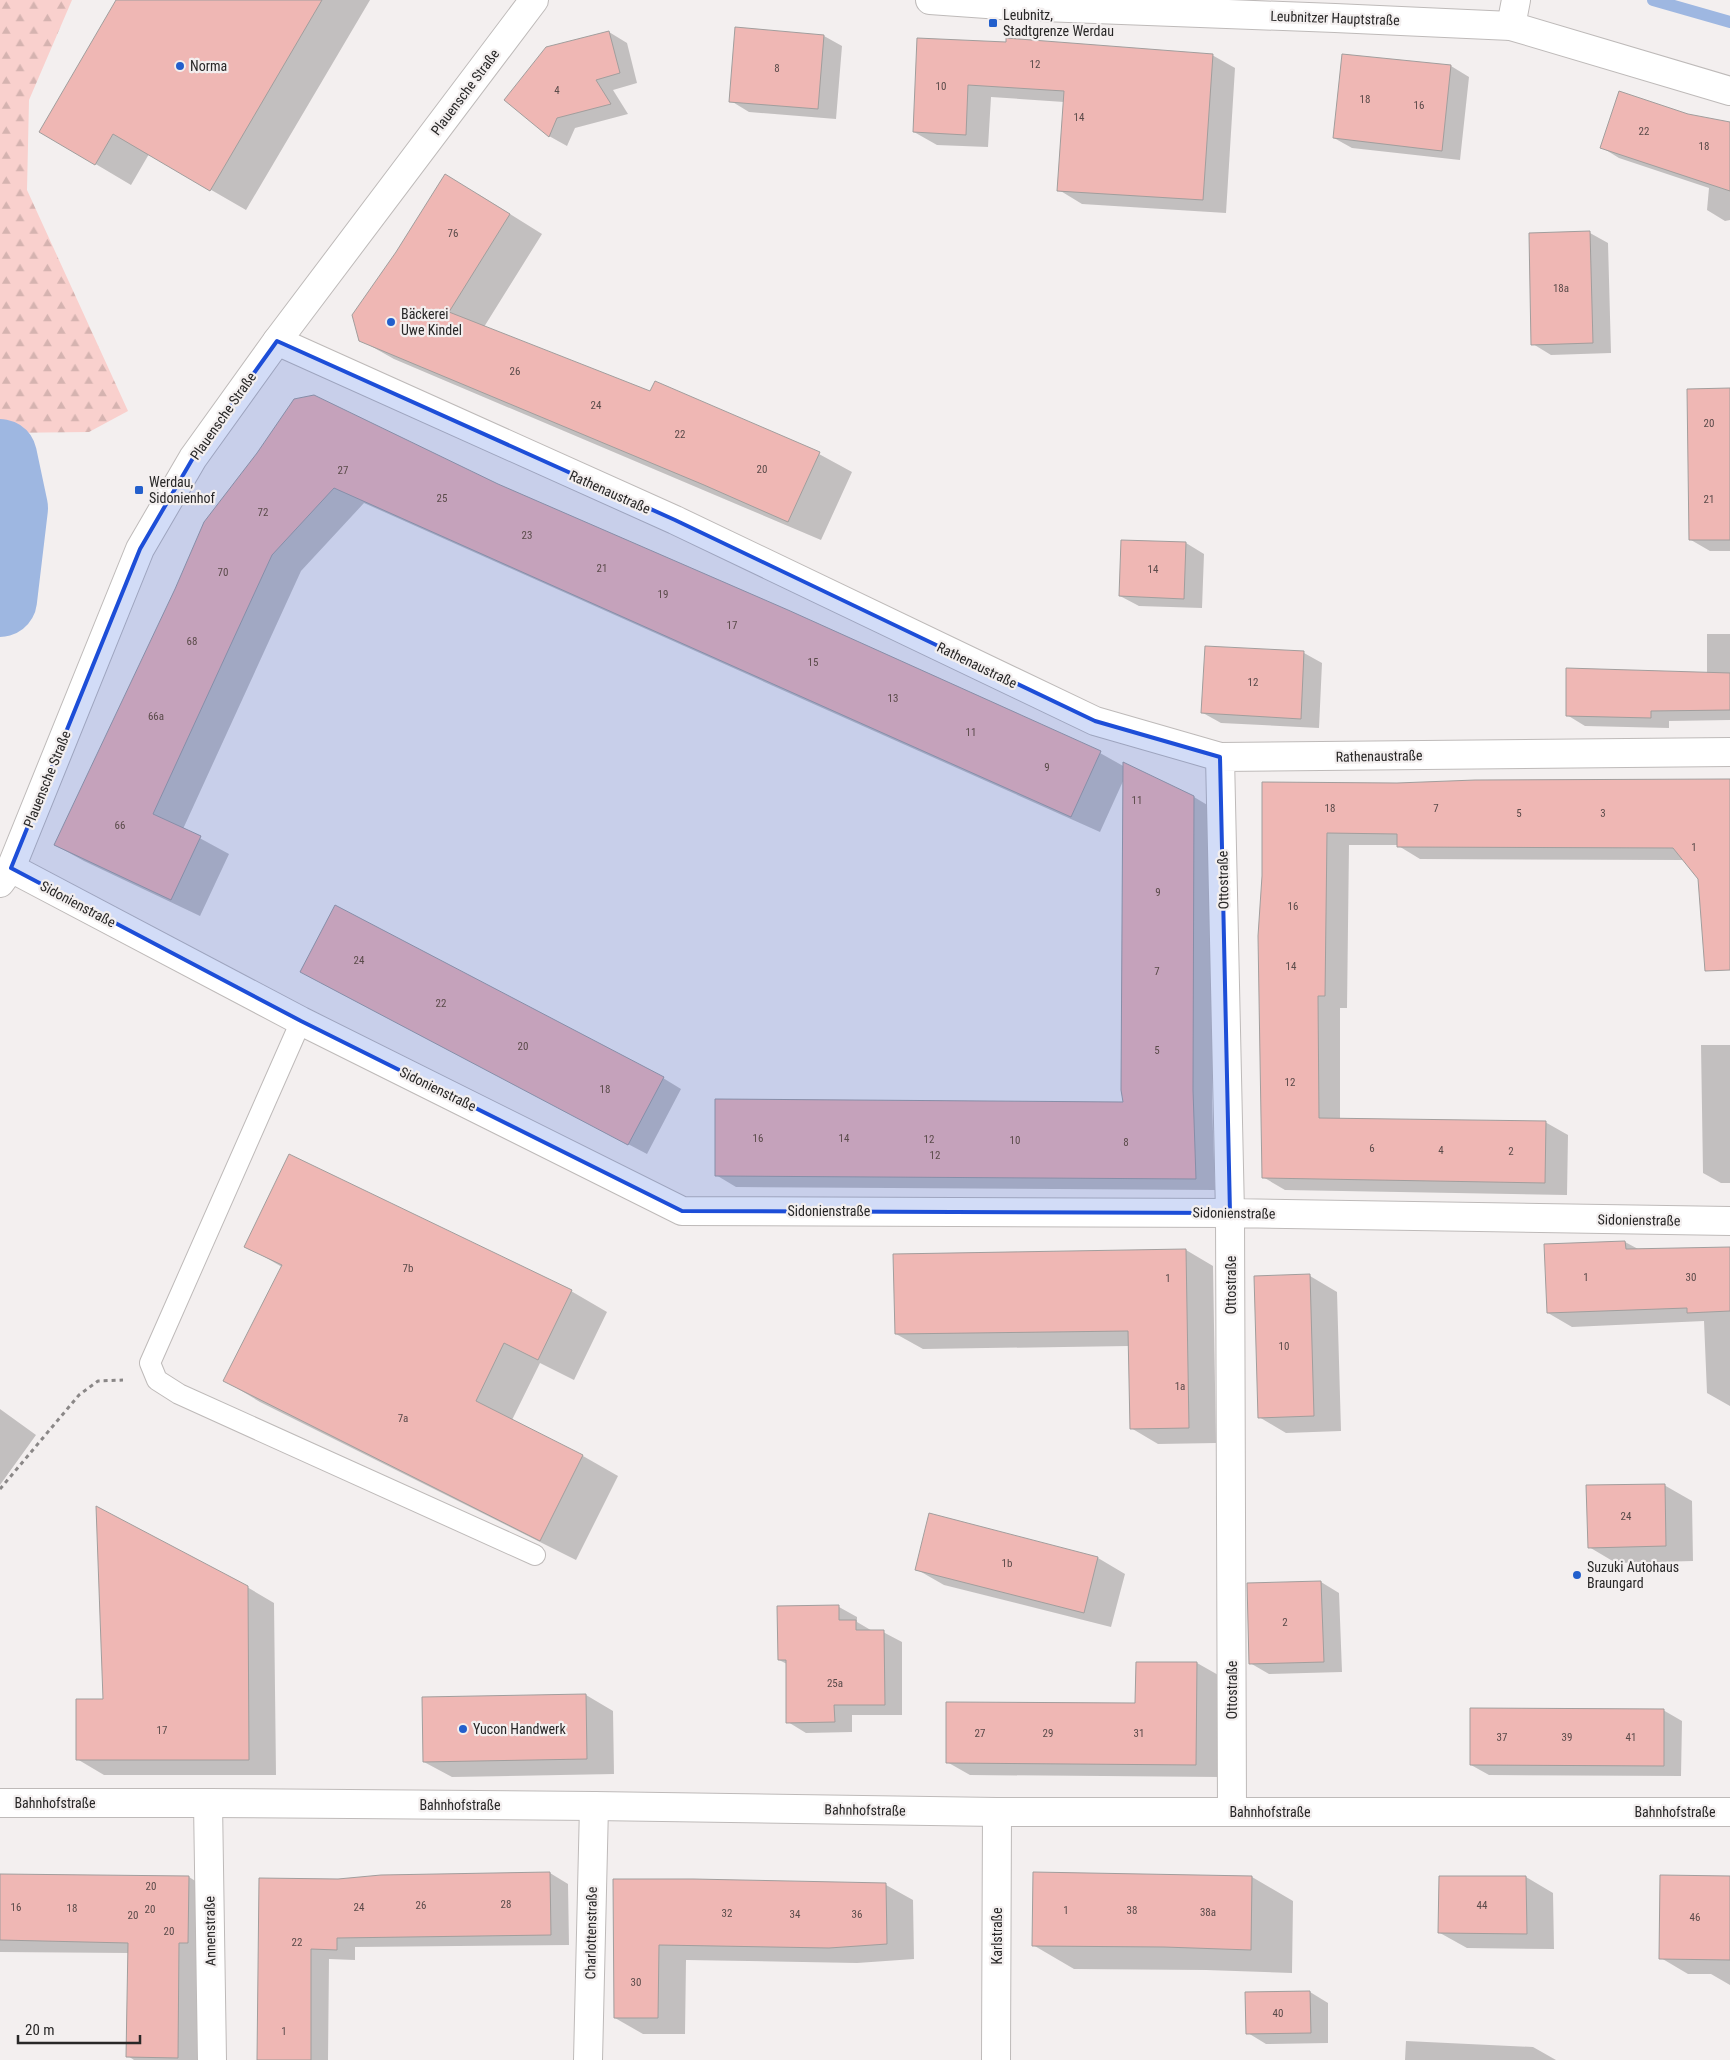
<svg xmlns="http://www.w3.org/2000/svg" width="1730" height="2060" font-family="'Roboto Condensed',sans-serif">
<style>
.forest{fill:url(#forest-firs)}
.park{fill:url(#park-dots)}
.shadow{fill:#0003}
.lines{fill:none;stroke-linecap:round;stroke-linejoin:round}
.stream{stroke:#9eb7e1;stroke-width:12}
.river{stroke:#9eb7e1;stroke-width:74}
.building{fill:#efb7b4;stroke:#a19e9d}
.service-casing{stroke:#bebab9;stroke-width:22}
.minor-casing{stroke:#bebab9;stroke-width:30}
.tertiary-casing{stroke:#bebab9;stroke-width:30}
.path{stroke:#8a8787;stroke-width:3;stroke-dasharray:4 4;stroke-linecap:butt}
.service{stroke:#fff;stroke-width:20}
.minor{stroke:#fff;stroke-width:28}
.tertiary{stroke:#fff;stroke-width:28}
.marked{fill:#1d4ed8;fill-opacity:0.2;stroke:#1d4ed8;stroke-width:4;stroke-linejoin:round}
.poi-dot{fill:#225fcc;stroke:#f3efef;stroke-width:2}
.labels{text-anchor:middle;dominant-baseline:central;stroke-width:4.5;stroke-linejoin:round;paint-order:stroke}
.number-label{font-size:11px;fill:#5a4b4a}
.poi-label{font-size:14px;fill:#282727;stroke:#f3efef;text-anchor:start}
.street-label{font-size:14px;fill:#282727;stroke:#f3efef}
</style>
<defs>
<pattern id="forest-firs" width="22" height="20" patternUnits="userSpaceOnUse" patternTransform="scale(1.25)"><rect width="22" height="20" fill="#f9d0cd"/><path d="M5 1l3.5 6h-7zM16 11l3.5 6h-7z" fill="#d5b3b0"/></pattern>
<pattern id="park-dots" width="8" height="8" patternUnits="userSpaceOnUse" patternTransform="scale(1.25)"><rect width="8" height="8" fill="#f9d0cd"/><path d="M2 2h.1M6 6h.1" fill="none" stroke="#d5b3b0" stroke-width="1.8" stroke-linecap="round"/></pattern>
</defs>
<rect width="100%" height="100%" fill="#f3efef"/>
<!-- forest -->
<path class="forest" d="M 0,0 L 72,0 L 29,100 L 27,190 L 128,411 L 89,432 L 0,433 Z"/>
<!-- park -->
<path class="park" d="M 0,459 L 11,508 L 0,600 Z"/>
<!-- shadow -->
<path class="shadow" d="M 118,0 L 370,0 L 246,210 L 149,154 L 131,185 L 40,131 Z
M 609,32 L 627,43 L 637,83 L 613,90 L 628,114 L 575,128 L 567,146 L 549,136 L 505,99 Z
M 824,36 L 842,46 L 836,119 L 749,112 L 731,101 Z
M 918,39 L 1212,55 L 1235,68 L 1226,213 L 1082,204 L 1059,190 L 1064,102 L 991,97 L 988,147 L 937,145 L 914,132 Z
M 1451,66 L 1469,77 L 1460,160 L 1352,148 L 1334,138 Z
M 1688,115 L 1730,123 L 1730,220 L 1725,221 L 1707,210 L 1709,188 L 1619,158 L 1601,147 Z
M 478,194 L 542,234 L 484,327 L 651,393 L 655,383 L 819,454 L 852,472 L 821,540 L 394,359 L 360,340 L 397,253 Z
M 1590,233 L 1608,243 L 1611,353 L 1551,355 L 1533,344 L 1530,234 Z
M 1730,389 L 1730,551 L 1710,551 L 1691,540 Z
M 258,454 L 498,485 L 1100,753 L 1125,767 L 1194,797 L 1214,809 L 1212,1102 L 1215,1190 L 736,1187 L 716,1175 L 1124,1104 L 1124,779 L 1100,832 L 364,503 L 301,571 L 183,829 L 229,854 L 200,916 L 84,861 L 55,845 Z
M 1122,541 L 1186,543 L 1204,554 L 1202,608 L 1139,606 L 1120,596 Z
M 1707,634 L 1730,634 L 1730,720 L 1669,721 L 1669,728 L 1585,726 L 1567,715 L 1707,674 Z
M 1206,647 L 1304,653 L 1322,663 L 1319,728 L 1221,723 L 1203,713 Z
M 1730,780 L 1730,929 L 1699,879 L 1685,860 L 1420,859 L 1397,845 L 1349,845 L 1347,1008 L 1340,1008 L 1340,1119 L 1545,1122 L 1568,1135 L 1567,1195 L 1285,1190 L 1263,1177 L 1263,876 L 1397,785 Z
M 319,982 L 663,1078 L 681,1089 L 647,1154 Z
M 1701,1045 L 1730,1045 L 1730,1183 L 1721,1183 L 1703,1173 Z
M 1625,1242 L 1640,1250 L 1730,1248 L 1730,1406 L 1707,1393 L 1704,1321 L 1572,1327 L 1548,1313 Z
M 246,1246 L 571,1291 L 607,1312 L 574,1380 L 540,1363 L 512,1420 L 583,1456 L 618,1476 L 576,1560 L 260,1402 L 225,1381 L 282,1267 Z
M 1186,1250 L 1213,1266 L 1216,1443 L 1158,1444 L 1131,1428 L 1129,1346 L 923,1349 L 896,1334 L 894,1255 Z
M 1310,1276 L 1337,1292 L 1341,1431 L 1286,1433 L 1259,1417 Z
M 0,1409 L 36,1435 L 0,1485 Z
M 1664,1485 L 1692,1501 L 1693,1561 L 1616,1563 L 1589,1547 Z
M 1098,1558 L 1125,1574 L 1111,1627 L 944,1585 L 916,1569 Z
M 1321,1582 L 1339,1593 L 1342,1672 L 1269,1674 L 1250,1663 L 1248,1584 Z
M 247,1587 L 274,1603 L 276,1775 L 104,1775 L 77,1759 Z
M 839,1607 L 857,1617 L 857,1622 L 874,1632 L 883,1632 L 902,1642 L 902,1715 L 852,1715 L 852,1732 L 806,1733 L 788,1722 L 787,1664 L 779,1660 Z
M 1197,1663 L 1220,1676 L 1219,1777 L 970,1775 L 947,1762 L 1136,1704 Z
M 586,1695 L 613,1711 L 614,1774 L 452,1777 L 424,1762 Z
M 1663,1710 L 1682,1721 L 1681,1776 L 1489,1775 L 1471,1765 Z
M 550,1873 L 568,1884 L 569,1945 L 355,1947 L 355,1960 L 329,1959 L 328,2060 L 259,2060 L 338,1880 Z
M 1035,1873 L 1252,1877 L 1293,1901 L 1292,1973 L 1206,1970 L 1074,1969 L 1033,1945 Z
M 0,1875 L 189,1877 L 208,1889 L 199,1954 L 197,2060 L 134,2060 L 128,2056 L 129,1953 L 0,1952 Z
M 1440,1877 L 1526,1877 L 1553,1893 L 1554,1949 L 1467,1948 L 1440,1933 Z
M 1730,1877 L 1730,1985 L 1711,1974 L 1688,1974 L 1661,1958 Z
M 614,1880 L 886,1885 L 913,1900 L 914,1959 L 857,1963 L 686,1960 L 685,2034 L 643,2034 L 615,2018 Z
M 1310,1992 L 1328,2003 L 1328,2043 L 1266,2044 L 1248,2033 Z
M 1406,2041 L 1533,2047 L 1556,2060 L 1405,2060 Z"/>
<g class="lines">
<!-- stream -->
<path class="stream" d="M 1653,0 L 1730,22"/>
<!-- river -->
<path class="river" d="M 0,456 L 11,508 L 0,600"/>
</g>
<!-- building -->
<path class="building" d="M 116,0 L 322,0 L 210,191 L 113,134 L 95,165 L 39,132 Z
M 735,27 L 824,35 L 818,109 L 729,102 Z
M 609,31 L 620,73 L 596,80 L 611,104 L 557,118 L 549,137 L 504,100 L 546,47 Z
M 917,38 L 1006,42 L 1006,38 L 1213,54 L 1203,200 L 1057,191 L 1064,91 L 968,85 L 966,135 L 913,132 Z
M 1342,54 L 1451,65 L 1442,151 L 1333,138 Z
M 1619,91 L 1688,114 L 1730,122 L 1730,191 L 1600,148 Z
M 445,174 L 510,214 L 449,312 L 650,391 L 655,381 L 820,452 L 788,522 L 704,485 L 359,341 L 352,315 L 396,252 Z
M 1590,231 L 1593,343 L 1531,345 L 1529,233 Z
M 1730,388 L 1730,540 L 1689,540 L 1687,389 Z
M 314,395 L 498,484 L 788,610 L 1101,751 L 1071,817 L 334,488 L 272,555 L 153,814 L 201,836 L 171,900 L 54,845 L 175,589 L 204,522 L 257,453 L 294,399 Z
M 1121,540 L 1186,542 L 1184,599 L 1119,596 Z
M 1205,646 L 1304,651 L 1301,719 L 1201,713 Z
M 1566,668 L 1730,673 L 1730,710 L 1651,711 L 1651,718 L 1566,716 Z
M 1123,762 L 1194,796 L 1193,1090 L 1196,1179 L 715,1176 L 715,1099 L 1123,1102 L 1121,1090 Z
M 1730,779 L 1730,970 L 1705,971 L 1698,879 L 1673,848 L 1397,847 L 1397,834 L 1327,833 L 1325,996 L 1318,996 L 1319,1118 L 1546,1121 L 1545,1183 L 1262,1178 L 1258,936 L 1262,876 L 1262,782 L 1397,783 L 1475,780 Z
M 335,905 L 664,1077 L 628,1145 L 300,972 Z
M 289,1154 L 572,1290 L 538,1360 L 504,1343 L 476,1401 L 583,1455 L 540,1541 L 223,1381 L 282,1265 L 244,1247 Z
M 1625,1241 L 1626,1249 L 1730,1247 L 1730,1311 L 1687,1313 L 1687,1308 L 1547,1313 L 1544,1244 Z
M 1186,1249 L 1189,1428 L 1130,1429 L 1128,1331 L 895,1334 L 893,1254 Z
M 1310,1274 L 1314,1416 L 1258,1418 L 1254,1276 Z
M 1665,1484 L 1666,1546 L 1588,1548 L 1586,1485 Z
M 96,1506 L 248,1586 L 249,1760 L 76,1760 L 76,1699 L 103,1699 Z
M 929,1513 L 1098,1557 L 1084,1613 L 915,1570 Z
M 1321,1581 L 1324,1662 L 1249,1664 L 1247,1583 Z
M 839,1605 L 839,1620 L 856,1620 L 856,1630 L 884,1630 L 885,1705 L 834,1705 L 835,1722 L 786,1723 L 786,1660 L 778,1660 L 777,1606 Z
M 1136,1662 L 1197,1662 L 1196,1765 L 946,1763 L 946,1702 L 1135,1703 Z
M 586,1694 L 587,1759 L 423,1762 L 422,1697 Z
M 1470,1708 L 1664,1709 L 1664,1766 L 1470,1765 Z
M 550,1872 L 551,1935 L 337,1938 L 337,1950 L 311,1949 L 311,2060 L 257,2060 L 259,1878 L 338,1879 L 381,1875 Z
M 1033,1872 L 1252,1876 L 1251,1950 L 1164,1947 L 1032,1946 Z
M 0,1874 L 189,1876 L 188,1943 L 179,1943 L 178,2058 L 126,2057 L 128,1943 L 0,1940 Z
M 1660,1875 L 1730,1876 L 1730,1960 L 1659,1959 Z
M 1439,1876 L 1526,1876 L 1527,1934 L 1438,1933 Z
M 613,1879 L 693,1879 L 886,1883 L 887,1944 L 829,1948 L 659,1945 L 658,2018 L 614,2018 Z
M 1310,1991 L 1311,2033 L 1246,2034 L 1245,1992 Z"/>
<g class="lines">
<!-- service casing -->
<g class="service-casing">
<path id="service" d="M 301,1021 L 150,1363 L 157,1380 L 179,1394 L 535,1555"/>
</g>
<!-- minor casing -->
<g class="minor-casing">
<path id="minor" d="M 1511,26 L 1516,0
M 277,341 L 675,520 L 1095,721 L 1220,757 L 1730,752
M 1220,757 L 1230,1213 L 1232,1812
M 11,868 L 301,1021 L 682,1211 L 1230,1213 L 1730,1221
M 208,1803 L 212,2060
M 588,2060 L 594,1806
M 996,2060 L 997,1812"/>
</g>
<!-- tertiary casing -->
<g class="tertiary-casing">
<path id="tertiary" d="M 930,0 L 1015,6 L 1335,18 L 1511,26 L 1730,91
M 0,883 L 11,868 L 140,549 L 193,458 L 277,341 L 534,0
M 0,1803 L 208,1803 L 594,1806 L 997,1812 L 1730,1812"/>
</g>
<!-- path -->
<path class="path" d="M 0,1489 L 79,1395 L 98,1381 L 123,1380"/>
<!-- service -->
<use href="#service" class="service"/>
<!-- minor -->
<use href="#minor" class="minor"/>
<!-- tertiary -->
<use href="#tertiary" class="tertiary"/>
</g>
<!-- marked area -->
<path class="marked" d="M 277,341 L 675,520 L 1095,721 L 1220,757 L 1230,1213 L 682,1211 L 301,1021 L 11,868 L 140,549 L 193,458 Z"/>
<!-- markers -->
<g class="poi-dot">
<rect x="988" y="18" width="10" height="10" rx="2.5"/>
<circle cx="180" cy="66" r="5"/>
<circle cx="391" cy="322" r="5"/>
<rect x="134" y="485" width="10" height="10" rx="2.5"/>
<circle cx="1577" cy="1575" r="5"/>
<circle cx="463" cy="1729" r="5"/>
</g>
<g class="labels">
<!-- number labels -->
<g class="number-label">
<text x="1035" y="64">12</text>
<text x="777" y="68">8</text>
<text x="941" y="86">10</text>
<text x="557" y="90">4</text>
<text x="1365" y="99">18</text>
<text x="1419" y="105">16</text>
<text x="1079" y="117">14</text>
<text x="1644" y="131">22</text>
<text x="1704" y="146">18</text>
<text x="453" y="233">76</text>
<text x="1561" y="288">18a</text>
<text x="515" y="371">26</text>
<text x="596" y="405">24</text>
<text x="1709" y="423">20</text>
<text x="680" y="434">22</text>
<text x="762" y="469">20</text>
<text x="343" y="470">27</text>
<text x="442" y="498">25</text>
<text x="1709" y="499">21</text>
<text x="263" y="512">72</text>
<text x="527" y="535">23</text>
<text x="602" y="568">21</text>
<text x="1153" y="569">14</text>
<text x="223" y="572">70</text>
<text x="663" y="594">19</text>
<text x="732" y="625">17</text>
<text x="192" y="641">68</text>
<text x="813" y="662">15</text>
<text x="1253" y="682">12</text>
<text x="893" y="698">13</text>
<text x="156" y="716">66a</text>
<text x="971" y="732">11</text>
<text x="1047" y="767">9</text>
<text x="1137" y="800">11</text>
<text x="1330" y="808">18</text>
<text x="1436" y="808">7</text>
<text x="1519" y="813">5</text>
<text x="1603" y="813">3</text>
<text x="120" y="825">66</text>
<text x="1694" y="847">1</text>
<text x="1158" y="892">9</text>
<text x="1293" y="906">16</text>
<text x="359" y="960">24</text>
<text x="1291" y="966">14</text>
<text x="1157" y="971">7</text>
<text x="441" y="1003">22</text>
<text x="523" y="1046">20</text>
<text x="1157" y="1050">5</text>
<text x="1290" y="1082">12</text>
<text x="605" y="1089">18</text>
<text x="758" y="1138">16</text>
<text x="844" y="1138">14</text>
<text x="929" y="1139">12</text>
<text x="1015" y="1140">10</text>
<text x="1126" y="1142">8</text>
<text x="1372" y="1148">6</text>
<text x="1441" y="1150">4</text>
<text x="1511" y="1151">2</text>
<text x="935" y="1155">12</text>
<text x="408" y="1268">7b</text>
<text x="1586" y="1277">1</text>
<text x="1691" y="1277">30</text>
<text x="1168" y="1278">1</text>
<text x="1284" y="1346">10</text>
<text x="1180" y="1386">1a</text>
<text x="403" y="1418">7a</text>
<text x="1626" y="1516">24</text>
<text x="1007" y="1563">1b</text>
<text x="1285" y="1622">2</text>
<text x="835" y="1683">25a</text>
<text x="162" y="1730">17</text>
<text x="980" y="1733">27</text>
<text x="1048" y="1733">29</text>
<text x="1139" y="1733">31</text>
<text x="1502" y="1737">37</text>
<text x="1567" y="1737">39</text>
<text x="1631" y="1737">41</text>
<text x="151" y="1886">20</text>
<text x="506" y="1904">28</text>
<text x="421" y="1905">26</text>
<text x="1482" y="1905">44</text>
<text x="16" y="1907">16</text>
<text x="359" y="1907">24</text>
<text x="72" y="1908">18</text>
<text x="150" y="1909">20</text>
<text x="1066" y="1910">1</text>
<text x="1132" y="1910">38</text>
<text x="1208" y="1912">38a</text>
<text x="727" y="1913">32</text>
<text x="795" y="1914">34</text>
<text x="857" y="1914">36</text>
<text x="133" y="1915">20</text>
<text x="1695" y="1917">46</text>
<text x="169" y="1931">20</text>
<text x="297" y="1942">22</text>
<text x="636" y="1982">30</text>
<text x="1278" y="2013">40</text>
<text x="284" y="2031">1</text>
</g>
<!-- poi labels -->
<g class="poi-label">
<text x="1003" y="15">Leubnitz,<tspan x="1003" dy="16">Stadtgrenze Werdau</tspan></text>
<text x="190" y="66">Norma</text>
<text x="401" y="314">Bäckerei<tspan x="401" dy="16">Uwe Kindel</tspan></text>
<text x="149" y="482">Werdau,<tspan x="149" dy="16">Sidonienhof</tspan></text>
<text x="1587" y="1567">Suzuki Autohaus<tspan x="1587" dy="16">Braungard</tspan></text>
<text x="473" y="1729">Yucon Handwerk</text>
</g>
<!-- street labels -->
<g class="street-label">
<text transform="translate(1335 18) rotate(2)">Leubnitzer Hauptstraße</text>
<text transform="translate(465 92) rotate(-53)">Plauensche Straße</text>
<text transform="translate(223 416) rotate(-55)">Plauensche Straße</text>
<text transform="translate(610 492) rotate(24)">Rathenaustraße</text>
<text transform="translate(977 665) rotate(26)">Rathenaustraße</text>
<text transform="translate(1379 756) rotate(-1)">Rathenaustraße</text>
<text transform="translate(47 779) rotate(-68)">Plauensche Straße</text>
<text transform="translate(1223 880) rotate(-91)">Ottostraße</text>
<text transform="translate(78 904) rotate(28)">Sidonienstraße</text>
<text transform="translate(438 1089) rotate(26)">Sidonienstraße</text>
<text x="829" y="1211">Sidonienstraße</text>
<text transform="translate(1234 1213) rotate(1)">Sidonienstraße</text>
<text transform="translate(1639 1220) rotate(1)">Sidonienstraße</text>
<text transform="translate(1231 1285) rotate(-90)">Ottostraße</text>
<text transform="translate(1232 1690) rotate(-90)">Ottostraße</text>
<text x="55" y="1803">Bahnhofstraße</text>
<text x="460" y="1805">Bahnhofstraße</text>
<text transform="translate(865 1810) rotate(1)">Bahnhofstraße</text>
<text x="1270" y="1812">Bahnhofstraße</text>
<text x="1675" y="1812">Bahnhofstraße</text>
<text transform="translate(210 1931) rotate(-91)">Annenstraße</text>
<text transform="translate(591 1933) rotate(-89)">Charlottenstraße</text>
<text transform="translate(997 1936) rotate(-90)">Karlstraße</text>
</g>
</g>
<!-- scale -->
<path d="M18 2035v8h122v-8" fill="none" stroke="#282727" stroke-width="2.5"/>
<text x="25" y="2035" font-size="15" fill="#282727" stroke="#f3efef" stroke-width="4" paint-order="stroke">20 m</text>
</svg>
